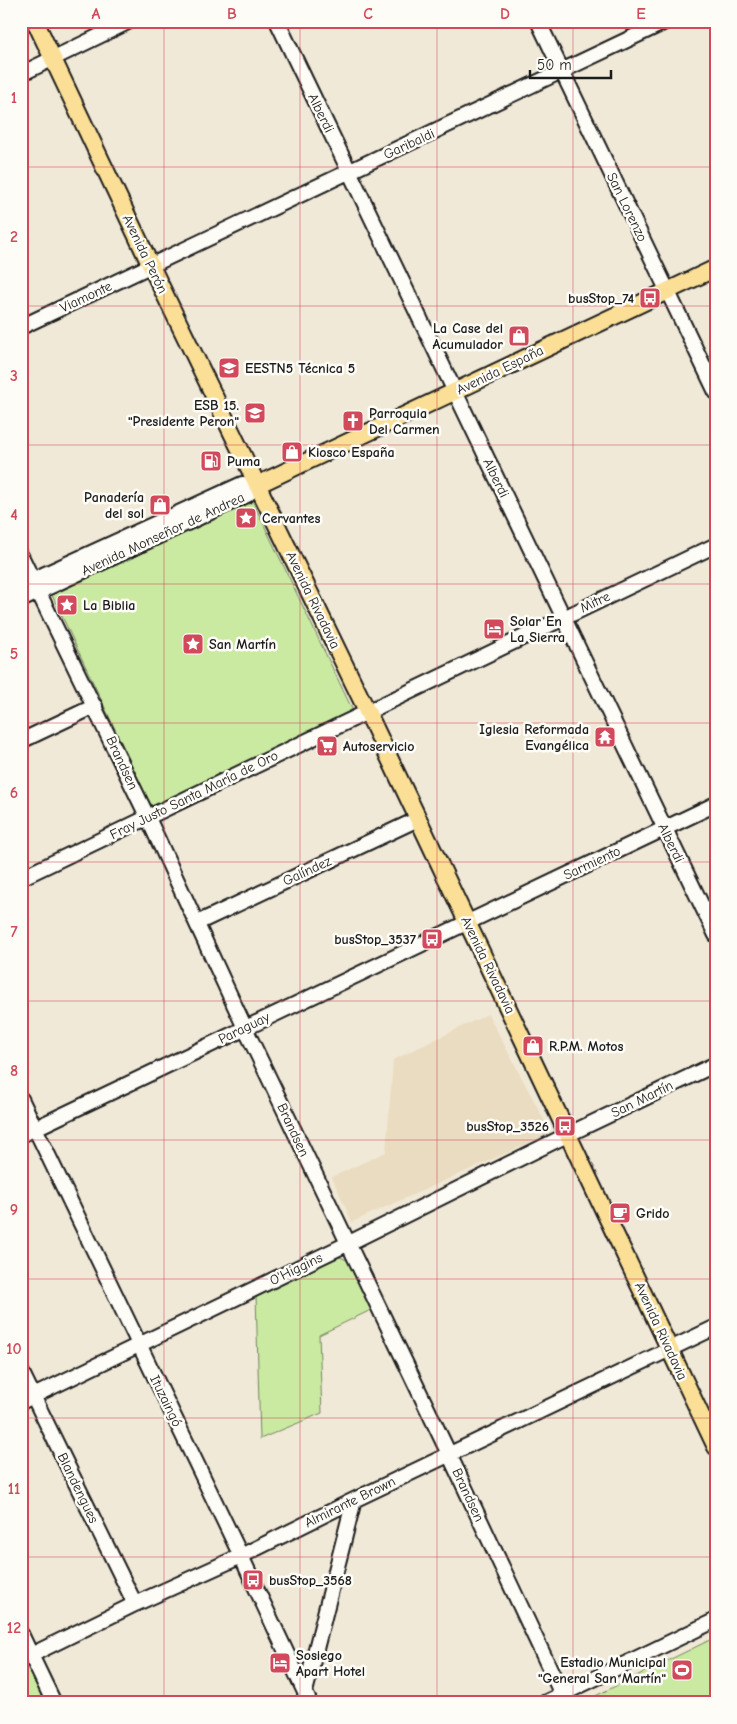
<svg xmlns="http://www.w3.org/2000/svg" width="737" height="1724" font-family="'Comic Neue',sans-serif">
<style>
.built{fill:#e9dcc0}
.green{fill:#caeaa2;stroke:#73835f}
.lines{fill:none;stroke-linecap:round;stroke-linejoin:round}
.minor-casing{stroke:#1c1c1c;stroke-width:18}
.major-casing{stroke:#1c1c1c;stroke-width:20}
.minor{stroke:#fdfcf7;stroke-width:14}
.major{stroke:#fbdf96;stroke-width:16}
.grid{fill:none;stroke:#d1495b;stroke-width:1;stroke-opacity:0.55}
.labels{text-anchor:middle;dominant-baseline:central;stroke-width:5;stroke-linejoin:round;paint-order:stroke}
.street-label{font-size:14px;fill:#1c1c1c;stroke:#fdfcf7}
.poi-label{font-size:14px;font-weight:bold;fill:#1c1c1c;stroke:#fdfcf7;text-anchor:start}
.neatline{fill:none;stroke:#d1495b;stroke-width:2}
.grid-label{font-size:16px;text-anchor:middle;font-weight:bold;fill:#d1495b}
</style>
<rect width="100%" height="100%" fill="#f1e9d7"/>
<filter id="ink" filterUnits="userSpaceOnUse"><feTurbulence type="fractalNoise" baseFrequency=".02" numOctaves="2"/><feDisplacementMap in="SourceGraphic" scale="10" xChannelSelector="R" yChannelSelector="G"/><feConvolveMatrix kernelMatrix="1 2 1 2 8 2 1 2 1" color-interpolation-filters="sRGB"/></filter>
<g filter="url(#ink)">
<!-- built -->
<path class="built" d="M 488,1014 L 551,1133 L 352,1222 L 332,1177 L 386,1152 L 393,1060 Z"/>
<!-- green -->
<path class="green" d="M 252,500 L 353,711 L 152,808 L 52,595 Z
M 340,1257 L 349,1261 L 373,1309 L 319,1335 L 322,1413 L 260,1439 L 256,1294 Z
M 716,1637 L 716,1703 L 581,1703 Z
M 21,1643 L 50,1703 L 21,1703 Z"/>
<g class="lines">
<!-- minor casing -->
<g class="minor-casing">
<path id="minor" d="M 277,21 L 716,935
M 538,21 L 716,392
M 21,74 L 130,21
M 21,327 L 667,21
M 21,556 L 148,818 L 245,1028 L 449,1454 L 566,1703
M 21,585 L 242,484 L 257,485
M 21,600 L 247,495 L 257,485
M 21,741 L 95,706
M 21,878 L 716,545
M 197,923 L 418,819
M 21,1099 L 241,1556 L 310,1703
M 21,1135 L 716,804
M 21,1371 L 135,1604
M 21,1402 L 347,1244 L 569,1134 L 716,1064
M 21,1634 L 54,1703
M 31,1655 L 135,1604 L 241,1556 L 354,1500 L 716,1327
M 305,1692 L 354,1500
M 544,1703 L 716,1620"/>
</g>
<!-- major casing -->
<g class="major-casing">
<path id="major" d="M 35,21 L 151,266 L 367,711 L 716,1447
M 257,485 L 716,268"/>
</g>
<!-- minor -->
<use href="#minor" class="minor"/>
<!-- major -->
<use href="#major" class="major"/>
</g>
</g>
<!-- grid -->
<path class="grid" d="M 164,21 L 164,1703M 300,21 L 300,1703M 437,21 L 437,1703M 573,21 L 573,1703M 21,167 L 716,167M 21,306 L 716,306M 21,445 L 716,445M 21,584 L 716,584M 21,723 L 716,723M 21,862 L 716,862M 21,1001 L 716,1001M 21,1140 L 716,1140M 21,1279 L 716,1279M 21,1418 L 716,1418M 21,1557 L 716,1557"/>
<!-- icons -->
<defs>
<g id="bus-square" transform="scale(1.125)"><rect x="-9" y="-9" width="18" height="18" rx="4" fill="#d1495b" stroke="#fdfcf7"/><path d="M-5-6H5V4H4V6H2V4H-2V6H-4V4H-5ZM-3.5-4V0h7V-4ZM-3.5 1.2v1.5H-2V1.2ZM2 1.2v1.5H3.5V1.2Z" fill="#fff"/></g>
<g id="shop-square" transform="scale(1.125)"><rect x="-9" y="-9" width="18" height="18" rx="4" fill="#d1495b" stroke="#fdfcf7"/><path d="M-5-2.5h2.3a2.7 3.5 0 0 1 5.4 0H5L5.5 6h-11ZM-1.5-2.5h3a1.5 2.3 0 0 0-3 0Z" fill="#fff"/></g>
<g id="school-square" transform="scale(1.125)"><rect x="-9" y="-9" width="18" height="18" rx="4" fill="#d1495b" stroke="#fdfcf7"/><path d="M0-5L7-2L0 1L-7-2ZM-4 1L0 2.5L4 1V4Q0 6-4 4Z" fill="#fff"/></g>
<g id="church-square" transform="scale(1.125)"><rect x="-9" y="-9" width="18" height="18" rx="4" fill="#d1495b" stroke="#fdfcf7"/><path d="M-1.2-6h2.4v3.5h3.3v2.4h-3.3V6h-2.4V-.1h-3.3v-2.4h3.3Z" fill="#fff"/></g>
<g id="fuel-square" transform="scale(1.125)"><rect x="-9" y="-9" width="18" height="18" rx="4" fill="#d1495b" stroke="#fdfcf7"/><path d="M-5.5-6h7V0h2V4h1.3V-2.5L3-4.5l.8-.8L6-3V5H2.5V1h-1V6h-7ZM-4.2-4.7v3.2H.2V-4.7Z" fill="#fff"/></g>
<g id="sight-square" transform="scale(1.125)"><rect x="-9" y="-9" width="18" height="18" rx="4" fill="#d1495b" stroke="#fdfcf7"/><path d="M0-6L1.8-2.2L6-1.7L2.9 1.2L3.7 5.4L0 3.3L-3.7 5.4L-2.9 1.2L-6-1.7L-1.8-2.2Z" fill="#fff"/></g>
<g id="hotel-square" transform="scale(1.125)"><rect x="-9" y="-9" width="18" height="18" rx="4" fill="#d1495b" stroke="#fdfcf7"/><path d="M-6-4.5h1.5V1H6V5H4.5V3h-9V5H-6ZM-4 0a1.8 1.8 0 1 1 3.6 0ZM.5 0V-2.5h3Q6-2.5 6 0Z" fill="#fff"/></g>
<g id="temple-square" transform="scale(1.125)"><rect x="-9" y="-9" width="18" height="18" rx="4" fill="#d1495b" stroke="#fdfcf7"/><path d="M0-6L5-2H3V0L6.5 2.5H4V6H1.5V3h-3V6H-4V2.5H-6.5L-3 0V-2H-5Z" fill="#fff"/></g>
<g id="supermarket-square" transform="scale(1.125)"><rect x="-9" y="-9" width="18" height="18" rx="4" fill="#d1495b" stroke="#fdfcf7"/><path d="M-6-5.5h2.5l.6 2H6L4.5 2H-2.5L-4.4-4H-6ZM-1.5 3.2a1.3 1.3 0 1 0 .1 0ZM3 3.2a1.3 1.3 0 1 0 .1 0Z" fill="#fff"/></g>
<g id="cafe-square" transform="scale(1.125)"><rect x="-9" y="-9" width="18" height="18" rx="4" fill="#d1495b" stroke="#fdfcf7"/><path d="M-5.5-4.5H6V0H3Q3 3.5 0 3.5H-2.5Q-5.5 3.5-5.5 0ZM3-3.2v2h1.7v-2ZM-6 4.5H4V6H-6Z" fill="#fff"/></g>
<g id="stadium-square" transform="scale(1.125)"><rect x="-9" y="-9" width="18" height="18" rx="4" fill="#d1495b" stroke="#fdfcf7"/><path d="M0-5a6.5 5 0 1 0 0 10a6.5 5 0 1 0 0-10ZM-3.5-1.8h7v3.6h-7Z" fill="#fff"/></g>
</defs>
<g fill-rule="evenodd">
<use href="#bus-square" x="650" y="298"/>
<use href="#shop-square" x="519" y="336"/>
<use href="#school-square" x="229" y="368"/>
<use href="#school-square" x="255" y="413"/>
<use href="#church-square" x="353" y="421"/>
<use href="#shop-square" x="292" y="452"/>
<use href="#fuel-square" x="211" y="461"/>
<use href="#shop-square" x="160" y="505"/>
<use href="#sight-square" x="246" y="518"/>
<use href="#sight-square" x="67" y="605"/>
<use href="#hotel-square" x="494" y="629"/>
<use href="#sight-square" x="193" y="644"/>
<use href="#temple-square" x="605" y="737"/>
<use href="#supermarket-square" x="327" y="746"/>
<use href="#bus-square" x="432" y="939"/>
<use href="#shop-square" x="533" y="1046"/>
<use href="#bus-square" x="565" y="1126"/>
<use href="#cafe-square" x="620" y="1213"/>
<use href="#bus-square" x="253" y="1580"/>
<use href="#hotel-square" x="280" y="1663"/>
<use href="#stadium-square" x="682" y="1670"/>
</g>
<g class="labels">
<!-- street labels -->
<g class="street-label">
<text transform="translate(321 113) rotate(64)">Alberdi</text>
<text transform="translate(409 144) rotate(-25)">Garibaldi</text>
<text transform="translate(627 207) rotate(64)">San Lorenzo</text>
<text transform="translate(145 254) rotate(64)">Avenida Perón</text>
<text transform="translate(86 297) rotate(-25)">Viamonte</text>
<text transform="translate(500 370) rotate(-26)">Avenida España</text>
<text transform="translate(496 478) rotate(64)">Alberdi</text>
<text transform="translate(163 534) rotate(-25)">Avenida Monseñor de Andrea</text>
<text transform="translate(313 600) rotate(64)">Avenida Rivadavia</text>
<text transform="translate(595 602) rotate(-25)">Mitre</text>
<text transform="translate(122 763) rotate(65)">Brandsen</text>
<text transform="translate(194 795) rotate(-26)">Fray Justo Santa María de Oro</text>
<text transform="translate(671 843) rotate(64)">Alberdi</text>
<text transform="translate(592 863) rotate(-25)">Sarmiento</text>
<text transform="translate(307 871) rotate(-25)">Galíndez</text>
<text transform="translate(488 965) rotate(64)">Avenida Rivadavia</text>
<text transform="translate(244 1028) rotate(-26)">Paraguay</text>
<text transform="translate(642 1099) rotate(-26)">San Martín</text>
<text transform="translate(293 1130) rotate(65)">Brandsen</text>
<text transform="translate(296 1269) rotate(-26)">O'Higgins</text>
<text transform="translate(661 1331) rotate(65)">Avenida Rivadavia</text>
<text transform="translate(166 1401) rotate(64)">Ituzaingó</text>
<text transform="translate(78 1488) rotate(64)">Blandengues</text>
<text transform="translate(468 1495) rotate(65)">Brandsen</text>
<text transform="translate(350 1502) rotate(-26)">Almirante Brown</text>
</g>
<!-- poi labels -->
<g class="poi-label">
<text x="634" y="298" text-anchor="end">busStop_74</text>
<text x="503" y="328" text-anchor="end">La Case del<tspan x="503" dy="16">Acumulador</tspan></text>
<text x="245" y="368">EESTN5 Técnica 5</text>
<text x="239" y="405" text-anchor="end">ESB 15.<tspan x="239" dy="16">"Presidente Peron"</tspan></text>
<text x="369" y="413">Parroquia<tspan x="369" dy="16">Del Carmen</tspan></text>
<text x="308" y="452">Kiosco España</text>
<text x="227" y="461">Puma</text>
<text x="144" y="497" text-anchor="end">Panadería<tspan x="144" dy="16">del sol</tspan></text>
<text x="262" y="518">Cervantes</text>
<text x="83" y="605">La Biblia</text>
<text x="510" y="621">Solar En<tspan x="510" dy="16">La Sierra</tspan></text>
<text x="209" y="644">San Martín</text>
<text x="589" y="729" text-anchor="end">Iglesia Reformada<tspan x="589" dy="16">Evangélica</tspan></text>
<text x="343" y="746">Autoservicio</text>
<text x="416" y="939" text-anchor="end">busStop_3537</text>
<text x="549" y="1046">R.P.M. Motos</text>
<text x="549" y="1126" text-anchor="end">busStop_3526</text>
<text x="636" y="1213">Grido</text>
<text x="269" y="1580">busStop_3568</text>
<text x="296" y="1655">Sosiego<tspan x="296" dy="16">Apart Hotel</tspan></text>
<text x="666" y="1662" text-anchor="end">Estadio Municipal<tspan x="666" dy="16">"General San Martín"</tspan></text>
</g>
</g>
<!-- margin -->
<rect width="737" height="1724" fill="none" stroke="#fdfcf7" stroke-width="55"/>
<!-- scale -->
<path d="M530 70v8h81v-8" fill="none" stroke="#1c1c1c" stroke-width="2.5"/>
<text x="537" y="70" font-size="15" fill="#1c1c1c" stroke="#fdfcf7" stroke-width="4" paint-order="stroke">50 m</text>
<rect x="28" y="28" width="682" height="1668" class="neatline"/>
<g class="grid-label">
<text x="96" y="19">A</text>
<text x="232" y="19">B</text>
<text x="368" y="19">C</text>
<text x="505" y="19">D</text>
<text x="641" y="19">E</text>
<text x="14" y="103">1</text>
<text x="14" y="242">2</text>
<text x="14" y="381">3</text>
<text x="14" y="520">4</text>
<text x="14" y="659">5</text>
<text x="14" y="798">6</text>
<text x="14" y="937">7</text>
<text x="14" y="1076">8</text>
<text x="14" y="1215">9</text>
<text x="14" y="1354">10</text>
<text x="14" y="1494">11</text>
<text x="14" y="1633">12</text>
</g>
</svg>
